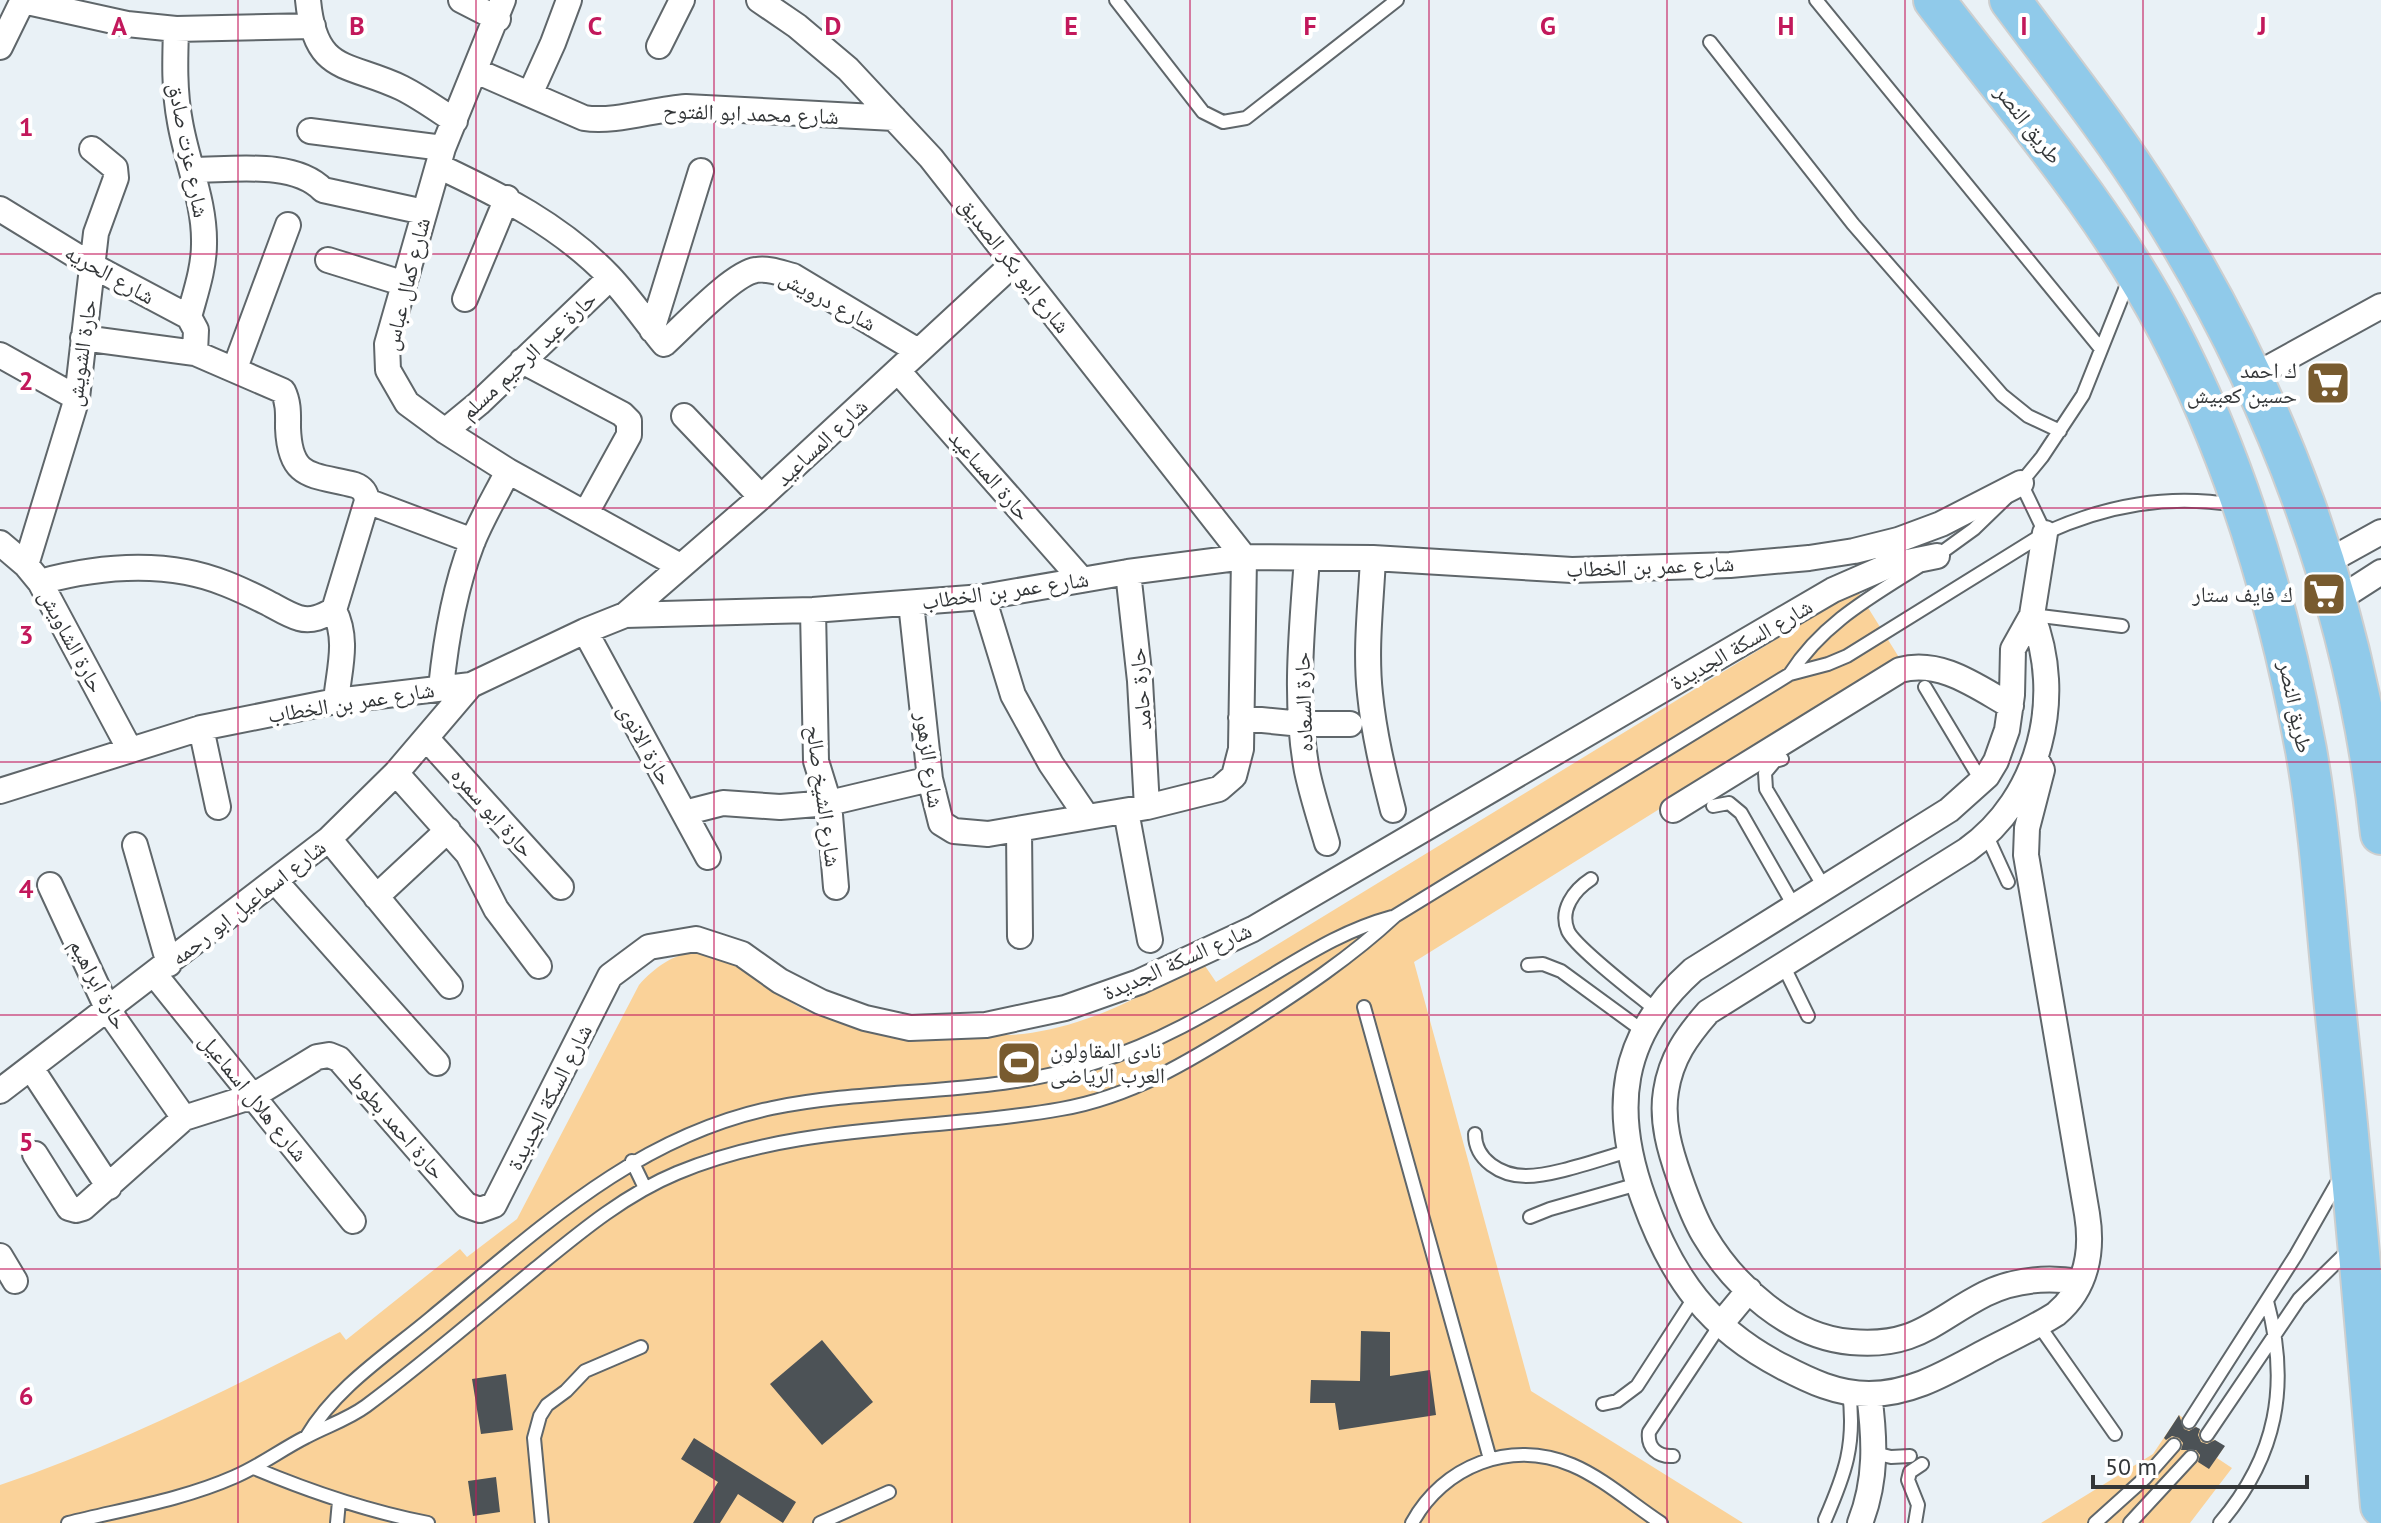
<svg xmlns="http://www.w3.org/2000/svg" width="2381" height="1523" font-family="'PT Sans','Noto Naskh Arabic',sans-serif">
<style>
.green{fill:#fad299}
.building{fill:#4c5256}
.lines{fill:none;stroke-linecap:round;stroke-linejoin:round}
.service-casing{stroke:#5f666a;stroke-width:16}
.minor-casing{stroke:#5f666a;stroke-width:28}
.trunk-casing{stroke:#cecfcf;stroke-width:44}
.service{stroke:#fff;stroke-width:12}
.minor{stroke:#fff;stroke-width:24}
.trunk{stroke:#90caea;stroke-width:40}
.grid{fill:none;stroke:#c2185b;stroke-width:2;stroke-opacity:0.55}
.labels{text-anchor:middle;dominant-baseline:central;stroke-width:8;stroke-linejoin:round;paint-order:stroke}
.street-label{font-size:22px;fill:#333638;stroke:#fff}
.poi-label{font-size:22px;fill:#333638;stroke:#fff;text-anchor:end}
.grid-label{font-size:26px;text-anchor:middle;font-weight:bold;fill:#c2185b;stroke:#fff;stroke-width:8;stroke-linejoin:round;paint-order:stroke}
</style>
<rect width="100%" height="100%" fill="#e9f1f6"/>
<!-- green -->
<path class="green" d="M 1857,590 L 1900,659 L 1414,962 L 1531,1391 L 1743,1523 L 0,1523 L 0,1485 C 118,1445 229,1389 340,1332 L 346,1340 L 460,1249 L 467,1257 L 517,1219 L 639,985 C 656,966 680,948 707,954 C 748,963 774,998 812,1013 C 851,1028 891,1030 932,1031 C 961,1032 994,1037 1023,1034 C 1088,1026 1147,995 1201,960 L 1216,982 Z
M 2179,1415 L 2224,1447 L 2217,1458 L 2232,1468 L 2190,1523 L 2041,1523 L 2153,1454 Z"/>
<!-- building -->
<path class="building" d="M 1361,1331 L 1390,1332 L 1390,1376 L 1430,1370 L 1436,1415 L 1339,1430 L 1335,1403 L 1310,1403 L 1311,1380 L 1360,1381 Z
M 822,1340 L 873,1402 L 822,1445 L 770,1384 Z
M 506,1374 L 513,1430 L 481,1434 L 472,1379 Z
M 2179,1415 L 2184,1429 L 2189,1431 L 2196,1427 L 2200,1429 L 2198,1435 L 2201,1442 L 2207,1444 L 2215,1440 L 2225,1446 L 2209,1469 L 2198,1462 L 2200,1455 L 2196,1450 L 2181,1450 L 2183,1443 L 2179,1438 L 2172,1436 L 2166,1440 L 2164,1438 Z
M 694,1438 L 796,1502 L 783,1523 L 738,1494 L 720,1523 L 693,1523 L 718,1482 L 681,1459 Z
M 496,1477 L 500,1512 L 473,1516 L 468,1481 Z"/>
<g class="lines">
<!-- service casing -->
<g class="service-casing">
<path id="service" d="M 1116,0 L 1203,112 L 1223,122 L 1246,118 L 1397,0
M 1816,0 L 2101,349
M 1710,42 L 1853,224 L 2002,395 L 2028,416 L 2060,431
M 2021,483 L 2045,533
M 2019,485 L 2042,457 L 2083,395 L 2130,277
M 1934,558 L 1974,529 L 2006,498
M 2032,615 L 2122,626
M 1790,674 C 1822,624 1869,598 1918,567
M 1925,687 L 1982,782
M 1782,759 L 1775,761 L 1765,773 L 1766,789 L 1824,887
M 1713,806 L 1729,803 L 1741,813 L 1794,906
M 1987,836 L 2008,882
M 1591,879 C 1574,890 1559,910 1568,931 C 1576,948 1638,995 1656,1010
M 1528,965 L 1543,964 L 1561,971 L 1643,1031
M 1783,965 L 1808,1016
M 1364,1007 L 1490,1459
M 1475,1134 C 1475,1160 1501,1176 1526,1176 C 1554,1176 1600,1159 1629,1151
M 632,1161 L 645,1188
M 1530,1217 L 1550,1209 L 1638,1184
M 2038,1324 L 2115,1434
M 1603,1404 L 1617,1401 L 1637,1386 L 1694,1298
M 2189,1422 L 2296,1255 L 2341,1176
M 2207,1435 L 2299,1299 L 2351,1248
M 307,1436 C 337,1386 388,1354 432,1317 C 537,1231 634,1137 772,1108 C 879,1086 993,1097 1097,1062 C 1158,1043 1210,1012 1264,980 C 1306,955 1344,930 1392,917
M 1874,1453 L 1891,1457 L 1910,1456
M 1673,1456 C 1658,1457 1647,1448 1649,1432 L 1720,1325
M 254,1468 C 311,1492 367,1511 428,1523
M 1825,1520 C 1845,1474 1856,1444 1849,1392
M 68,1523 C 124,1509 182,1500 234,1477 C 260,1466 282,1449 306,1437 C 326,1426 347,1420 366,1406 C 424,1363 479,1315 535,1269 C 579,1233 624,1195 677,1173 C 799,1122 933,1132 1061,1109 C 1131,1097 1190,1061 1250,1023 C 1301,990 1350,958 1395,916 L 1790,674 L 1828,664 L 1847,656 L 2045,533 C 2107,505 2168,494 2235,505
M 337,1523 L 339,1501
M 542,1523 L 534,1438 L 540,1416 L 547,1405 L 566,1391 L 585,1371 L 641,1347
M 820,1523 L 889,1492
M 1412,1523 C 1443,1466 1510,1439 1572,1465 C 1603,1478 1632,1504 1661,1523
M 1915,1523 L 1918,1505 L 1908,1480 L 1910,1472 L 1922,1464
M 2095,1523 L 2145,1478 L 2174,1445
M 2130,1523 L 2191,1457
M 2220,1523 C 2277,1456 2290,1385 2267,1301"/>
</g>
<!-- minor casing -->
<g class="minor-casing">
<path id="minor" d="M 308,0 C 315,75 348,62 402,88 C 420,97 438,110 455,121
M 461,0 L 498,19
M 503,0 L 443,148 L 387,344 L 388,370 L 407,403 L 445,431 L 508,471 L 680,566
M 759,0 L 797,26 L 848,69 L 931,158 L 1244,557 L 1241,749 L 1234,776 L 1219,789 L 1147,807 L 988,834 L 954,831 L 941,823 L 930,779 L 911,603
M 23,1 L 127,24 L 176,29 L 313,26
M 176,29 C 175,60 174,91 180,122 C 187,163 205,202 204,244 C 204,269 195,294 189,317
M 659,46 L 682,0
M 0,47 L 23,0
M 476,71 L 584,118 C 615,123 654,109 686,107 L 894,118
M 530,94 L 553,43 L 569,0
M 310,131 L 443,148
M 438,166 C 500,195 561,226 609,276 C 629,297 646,322 664,344 C 683,327 733,273 756,270 C 769,268 781,273 793,276 L 918,351
M 192,170 C 232,170 294,160 323,190 L 424,212
M 0,209 L 93,266 L 189,317 L 196,330 L 195,353
M 328,260 L 402,283
M 465,299 L 507,198
M 652,330 L 701,171
M 83,338 L 195,353 L 283,391 C 289,403 288,415 288,428 C 290,480 312,474 355,485 C 363,488 366,492 367,501 L 334,610
M 0,355 L 77,398
M 522,361 L 622,414 L 629,421 L 629,435 L 586,513
M 235,368 L 288,225
M 898,371 L 1082,580
M 2252,377 L 2381,306
M 684,416 L 761,497
M 445,431 L 479,403 L 610,278
M 367,501 L 473,541
M 0,543 L 26,565 L 40,582 L 130,750
M 1307,558 C 1302,628 1294,701 1307,771 C 1312,795 1320,819 1327,843
M 1373,558 C 1371,603 1365,649 1370,694 C 1374,734 1383,771 1393,810
M 2325,563 L 2381,532
M 26,565 L 77,398 L 96,233 L 116,178 L 115,168 L 92,149
M 1128,572 L 1140,681 L 1147,807
M 40,582 C 88,569 136,563 186,572 C 214,577 240,589 266,602 C 276,607 288,615 299,618 C 312,622 323,616 334,610
M 983,597 L 1013,695 L 1051,764 L 1087,817
M 2336,601 L 2381,572
M 334,610 C 349,640 339,669 336,701
M 813,610 L 816,761 L 829,803 L 836,887
M 625,615 L 761,497 L 1013,264
M 2032,615 C 2065,698 2040,798 1967,850 L 1708,1012 C 1687,1036 1671,1058 1666,1091 C 1661,1121 1670,1151 1680,1179 C 1687,1199 1694,1218 1704,1235 C 1734,1286 1790,1337 1851,1342 C 1916,1348 1934,1320 1985,1294 C 2015,1279 2047,1277 2080,1282
M 585,631 L 708,857
M 441,688 C 446,638 454,590 472,543 C 482,518 496,495 508,471
M 1241,718 L 1302,724 L 1350,724
M 201,728 L 218,807
M 426,738 L 561,887
M 2036,759 L 2042,770 L 2027,828 L 2026,855 L 2087,1214 C 2093,1251 2087,1288 2056,1314 C 2034,1328 2010,1339 1987,1351 C 1949,1371 1913,1394 1869,1394 C 1837,1394 1810,1381 1783,1367 C 1709,1329 1672,1278 1644,1200 C 1611,1110 1619,1036 1693,970 L 1949,810 L 1987,776 L 1996,761 L 2007,730 L 2012,695 L 2013,649 L 2032,615 L 2045,533
M 396,773 L 468,854 L 496,909 L 539,966
M 0,791 L 201,728 L 336,701 L 471,685 L 585,631 L 625,615 L 813,610 L 983,597 L 1128,572 L 1244,557 L 1373,558 L 1572,570 L 1730,565 L 1809,558 L 1854,551 L 1898,540 L 1941,524 L 2021,483
M 1673,810 L 1900,670 C 1941,659 1977,687 2011,706
M 1126,811 L 1150,940
M 684,813 L 723,803 L 780,807 L 829,803 L 930,779
M 1019,829 L 1020,936
M 329,839 L 450,986
M 135,845 L 169,964
M 275,881 L 437,1063
M 50,885 L 108,1010 L 184,1118
M 376,897 L 448,830
M 155,975 L 353,1221
M 31,1068 L 109,1187
M 0,1091 L 329,839 L 396,773 L 471,685
M 35,1154 L 69,1208 L 76,1210 L 83,1208 L 184,1118 L 253,1096 L 317,1057 L 329,1055 L 339,1059 L 466,1205 L 480,1210 L 494,1205 L 610,976 L 649,947 L 696,939 L 742,954 L 780,981 L 821,1002 L 865,1018 L 910,1028 L 986,1025 L 1065,1008 L 1139,982 L 1253,929 L 1833,590 L 1888,566 L 1937,556
M 0,1256 L 15,1281
M 1720,1325 L 1749,1290
M 1860,1523 C 1877,1480 1875,1439 1869,1394"/>
</g>
<!-- trunk casing -->
<g class="trunk-casing">
<path id="trunk" d="M 1934,0 C 2015,106 2106,210 2168,329 C 2237,461 2279,604 2306,750 C 2321,835 2326,921 2335,1007 C 2353,1173 2367,1340 2381,1506
M 2010,0 C 2059,66 2111,131 2155,201 C 2276,391 2357,608 2381,834"/>
</g>
<!-- service -->
<use href="#service" class="service"/>
<!-- minor -->
<use href="#minor" class="minor"/>
<!-- trunk -->
<use href="#trunk" class="trunk"/>
</g>
<!-- grid -->
<path class="grid" d="M 238,0 L 238,1523M 476,0 L 476,1523M 714,0 L 714,1523M 952,0 L 952,1523M 1190,0 L 1190,1523M 1429,0 L 1429,1523M 1667,0 L 1667,1523M 1905,0 L 1905,1523M 2143,0 L 2143,1523M 0,254 L 2381,254M 0,508 L 2381,508M 0,762 L 2381,762M 0,1015 L 2381,1015M 0,1269 L 2381,1269"/>
<!-- icons -->
<defs>
<g id="supermarket-square" transform="scale(2.3)"><rect x="-9" y="-9" width="18" height="18" rx="4" fill="#785b2f" stroke="#fff"/><path d="M-6-5.5h2.5l.6 2H6L4.5 2H-2.5L-4.4-4H-6ZM-1.5 3.2a1.3 1.3 0 1 0 .1 0ZM3 3.2a1.3 1.3 0 1 0 .1 0Z" fill="#fff"/></g>
<g id="stadium-square" transform="scale(2.3)"><rect x="-9" y="-9" width="18" height="18" rx="4" fill="#785b2f" stroke="#fff"/><path d="M0-5a6.5 5 0 1 0 0 10a6.5 5 0 1 0 0-10ZM-3.5-1.8h7v3.6h-7Z" fill="#fff"/></g>
</defs>
<g fill-rule="evenodd">
<use href="#supermarket-square" x="2328" y="383"/>
<use href="#supermarket-square" x="2324" y="594"/>
<use href="#stadium-square" x="1019" y="1063"/>
</g>
<g class="labels">
<!-- street labels -->
<g class="street-label">
<text transform="translate(751 113) rotate(2)">شارع محمد ابو الفتوح</text>
<text transform="translate(2029 124) rotate(52)">طريق النصر</text>
<text transform="translate(189 150) rotate(79)">شارع عزت صادق</text>
<text transform="translate(1015 265) rotate(52)">شارع ابو بكر الصديق</text>
<text transform="translate(110 274) rotate(29)">شارع الحريه</text>
<text transform="translate(406 284) rotate(-76)">شارع كمال عباس</text>
<text transform="translate(828 300) rotate(28)">شارع درويش</text>
<text transform="translate(81 353) rotate(-82)">حارة الشويش</text>
<text transform="translate(528 355) rotate(-43)">حارة عبد الرحيم مسلم</text>
<text transform="translate(821 442) rotate(-43)">شارع المساعيد</text>
<text transform="translate(990 475) rotate(49)">حارة المساعيد</text>
<text transform="translate(1650 566) rotate(-2)">شارع عمر بن الخطاب</text>
<text transform="translate(1005 590) rotate(-8)">شارع عمر بن الخطاب</text>
<text transform="translate(72 641) rotate(62)">حارة الشاويش</text>
<text transform="translate(1741 644) rotate(-30)">شارع السكة الجديدة</text>
<text transform="translate(1140 689) rotate(-95)">حارة حامد</text>
<text transform="translate(351 702) rotate(-9)">شارع عمر بن الخطاب</text>
<text transform="translate(1303 702) rotate(-92)">حارة السعاده</text>
<text transform="translate(2296 707) rotate(78)">طريق النصر</text>
<text transform="translate(646 744) rotate(61)">حارة الانوى</text>
<text transform="translate(930 760) rotate(82)">شارع الزهور</text>
<text transform="translate(824 796) rotate(82)">شارع الشيخ صالح</text>
<text transform="translate(493 812) rotate(48)">حارة ابو سمره</text>
<text transform="translate(248 902) rotate(-38)">شارع اسماعيل ابو رحمه</text>
<text transform="translate(1177 961) rotate(-24)">شارع السكة الجديدة</text>
<text transform="translate(99 984) rotate(62)">حارة ابراهيم</text>
<text transform="translate(254 1097) rotate(51)">شارع هلال اسماعيل</text>
<text transform="translate(549 1097) rotate(-63)">شارع السكة الجديدة</text>
<text transform="translate(397 1125) rotate(49)">حارة احمد بطوط</text>
</g>
<!-- poi labels -->
<g class="poi-label">
<text x="2297" y="370">ك احمد<tspan x="2297" dy="25">حسين كعبيش</tspan></text>
<text x="2293" y="594">ك فايف ستار</text>
<text x="1050" y="1050" text-anchor="start">نادى المقاولون<tspan x="1050" dy="25">العرب الرياضى</tspan></text>
</g>
</g>
<g class="grid-label">
<text x="119" y="35">A</text>
<text x="357" y="35">B</text>
<text x="595" y="35">C</text>
<text x="833" y="35">D</text>
<text x="1071" y="35">E</text>
<text x="1310" y="35">F</text>
<text x="1548" y="35">G</text>
<text x="1786" y="35">H</text>
<text x="2024" y="35">I</text>
<text x="2262" y="35">J</text>
<text x="26" y="136">1</text>
<text x="26" y="390">2</text>
<text x="26" y="644">3</text>
<text x="26" y="898">4</text>
<text x="26" y="1151">5</text>
<text x="26" y="1405">6</text>
</g>
<!-- scale -->
<path d="M2093 1475v12h214v-12" fill="none" stroke="#333638" stroke-width="4"/>
<text x="2105" y="1475" font-size="24" fill="#333638" stroke="#ffffff" stroke-width="6" paint-order="stroke">50 m</text>
</svg>
